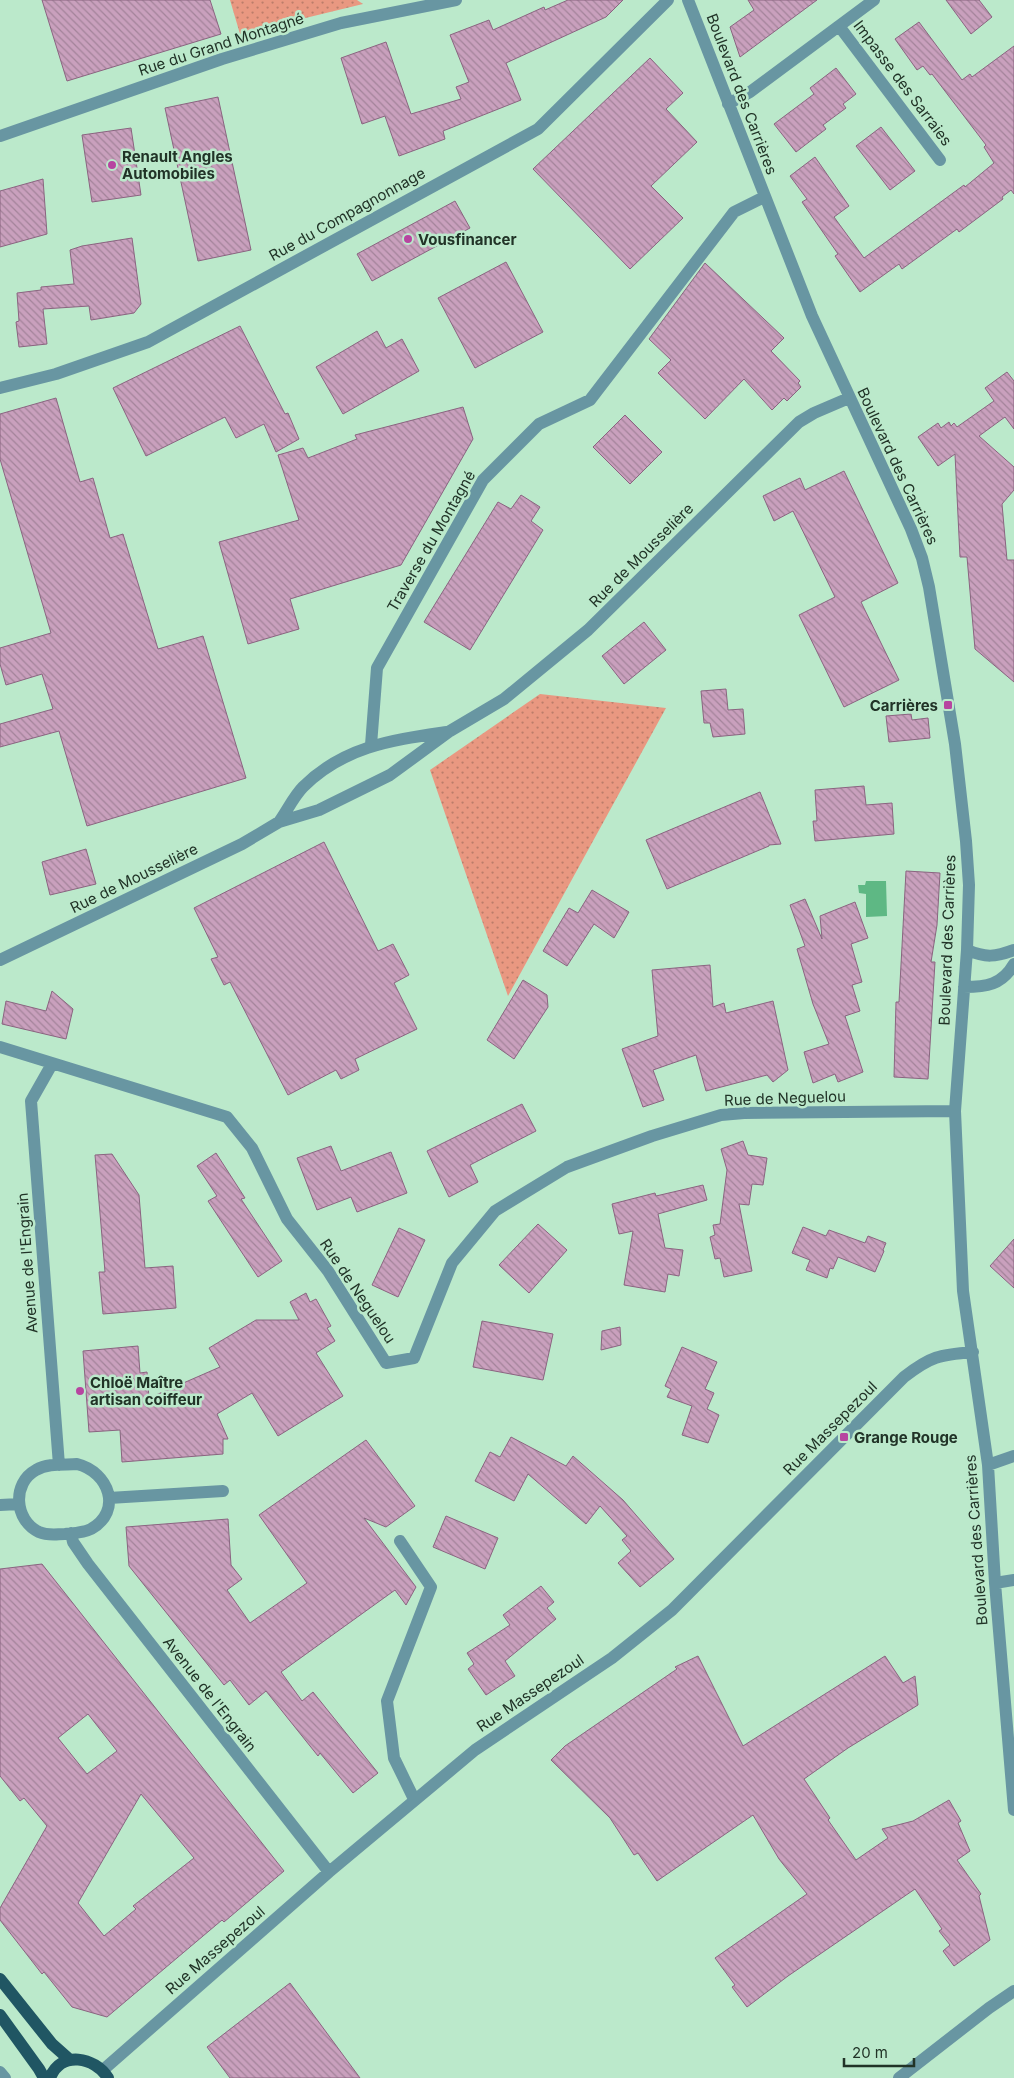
<svg xmlns="http://www.w3.org/2000/svg" width="1014" height="2078" font-family="Inter,sans-serif">
<style>
.grass{fill:url(#grass-dots)}
.water{fill:#5eb884}
.building{fill:url(#building-back-hatch);stroke:#8a6480;fill-rule:evenodd}
.lines{fill:none;stroke-linecap:round;stroke-linejoin:round}
.minor{stroke:#6896a2;stroke-width:12}
.major{stroke:#205663;stroke-width:12}
.poi-dot{fill:#b745a0;stroke:#bbe9cb;stroke-width:2}
.labels{text-anchor:middle;dominant-baseline:central;stroke-width:5;stroke-linejoin:round;paint-order:stroke}
.street-label{font-size:15px;fill:#213327;stroke:#bbe9cb}
.poi-label{font-size:15px;font-weight:bold;fill:#213327;stroke:#bbe9cb;text-anchor:start}
</style>
<defs>
<pattern id="grass-dots" width="8" height="8" patternUnits="userSpaceOnUse" patternTransform="scale(1.25)"><rect width="8" height="8" fill="#e99881"/><path d="M2 2h.1M6 6h.1" fill="none" stroke="#bc7d6a" stroke-width="1.8" stroke-linecap="round"/></pattern>
<pattern id="building-back-hatch" width="6" height="6" patternUnits="userSpaceOnUse" patternTransform="scale(1.25)"><rect width="6" height="6" fill="#c9a0bd"/><path d="M-1 5l2 2M0 0l6 6M5-1l2 2" fill="none" stroke="#a3839a"/></pattern>
</defs>
<rect width="100%" height="100%" fill="#bbe9cb"/>
<!-- grass -->
<path class="grass" d="M 230,0 L 357,0 L 363,4 L 240,34 Z
M 540,694 L 666,708 L 508,996 L 430,770 Z"/>
<!-- water -->
<path class="water" d="M 866,881 L 886,881 L 887,916 L 866,917 L 866,894 L 859,893 L 858,885 L 865,885 Z"/>
<!-- building -->
<path class="building" d="M 42,0 L 210,0 L 221,34 L 67,81 Z
M 568,0 L 623,0 L 606,17 L 506,63 L 521,100 L 443,131 L 445,139 L 399,156 L 385,116 L 362,124 L 341,58 L 386,42 L 411,114 L 461,99 L 456,87 L 469,82 L 450,35 L 489,20 L 493,30 L 544,7 L 545,10 Z
M 748,0 L 817,0 L 740,57 L 730,27 L 754,10 Z
M 946,0 L 979,0 L 992,17 L 971,34 Z
M 919,22 L 962,80 L 970,74 L 972,77 L 1014,46 L 1014,194 L 1011,190 L 1002,197 L 1003,199 L 959,232 L 957,229 L 902,269 L 899,264 L 860,292 L 835,256 L 838,254 L 802,202 L 807,199 L 790,176 L 815,157 L 849,206 L 834,217 L 864,258 L 964,185 L 965,187 L 994,163 L 984,147 L 986,145 L 932,74 L 930,75 L 923,66 L 917,70 L 895,39 Z
M 650,58 L 683,93 L 666,109 L 697,142 L 651,186 L 683,218 L 630,269 L 533,169 Z
M 836,68 L 856,94 L 843,104 L 846,108 L 823,125 L 826,129 L 796,152 L 774,124 L 814,94 L 810,88 Z
M 218,97 L 251,250 L 198,261 L 165,108 Z
M 881,127 L 915,171 L 890,190 L 856,146 Z
M 131,128 L 141,195 L 92,202 L 82,135 Z
M 43,179 L 47,234 L 0,247 L 0,191 Z
M 455,201 L 470,228 L 372,281 L 357,254 Z
M 132,238 L 141,304 L 134,313 L 91,320 L 89,306 L 43,309 L 47,344 L 19,347 L 16,322 L 19,321 L 17,293 L 41,290 L 41,287 L 74,284 L 70,250 L 82,246 Z
M 506,262 L 543,332 L 475,368 L 438,298 Z
M 705,263 L 784,338 L 771,351 L 800,381 L 798,383 L 801,387 L 787,401 L 784,398 L 772,410 L 744,379 L 705,419 L 658,373 L 671,360 L 649,339 Z
M 240,326 L 285,414 L 288,413 L 299,439 L 276,452 L 264,424 L 236,438 L 225,417 L 146,456 L 113,388 Z
M 377,331 L 386,348 L 402,339 L 419,371 L 343,414 L 316,367 Z
M 1007,372 L 1014,381 L 1014,429 L 1005,417 L 979,436 L 1014,467 L 1014,490 L 1002,504 L 1007,560 L 1014,560 L 1014,682 L 975,649 L 967,557 L 960,557 L 955,454 L 938,466 L 918,437 L 938,423 L 941,428 L 949,422 L 951,426 L 954,423 L 957,427 L 994,401 L 985,388 Z
M 56,398 L 80,482 L 93,478 L 110,538 L 123,534 L 158,649 L 203,636 L 246,778 L 87,826 L 59,731 L 0,747 L 0,724 L 53,709 L 42,674 L 6,685 L 0,664 L 0,648 L 51,633 L 0,459 L 0,414 Z
M 463,407 L 473,439 L 401,565 L 290,599 L 299,629 L 248,644 L 219,542 L 299,520 L 278,455 L 303,448 L 308,458 L 357,439 L 355,435 Z
M 625,415 L 662,452 L 630,484 L 593,447 Z
M 844,471 L 898,583 L 861,602 L 899,680 L 844,707 L 799,615 L 835,597 L 793,511 L 774,521 L 763,496 L 800,478 L 805,490 Z
M 521,495 L 540,507 L 531,521 L 543,530 L 470,650 L 424,622 L 498,502 L 511,509 Z
M 644,622 L 666,650 L 624,684 L 602,656 Z
M 726,689 L 728,710 L 743,709 L 745,734 L 713,737 L 710,723 L 704,723 L 701,691 Z
M 911,714 L 912,720 L 928,718 L 930,738 L 889,742 L 886,716 Z
M 864,786 L 866,805 L 892,803 L 894,834 L 815,841 L 813,821 L 817,821 L 815,790 Z
M 760,792 L 781,844 L 769,845 L 769,846 L 667,889 L 646,840 Z
M 324,842 L 378,951 L 393,944 L 409,975 L 394,983 L 417,1029 L 355,1059 L 359,1070 L 341,1079 L 336,1070 L 288,1095 L 230,982 L 224,985 L 211,959 L 218,957 L 194,908 Z
M 86,849 L 96,884 L 50,895 L 42,862 Z
M 906,871 L 940,873 L 937,925 L 931,962 L 935,962 L 928,1079 L 894,1077 L 896,1002 L 899,1002 Z
M 592,890 L 629,912 L 614,938 L 594,924 L 567,966 L 543,951 L 569,908 L 578,913 Z
M 805,899 L 822,939 L 820,916 L 855,902 L 868,938 L 851,944 L 862,982 L 852,985 L 860,1011 L 845,1016 L 863,1072 L 838,1082 L 835,1074 L 813,1083 L 804,1052 L 829,1044 L 813,1004 L 797,949 L 805,946 L 790,905 Z
M 710,965 L 713,1007 L 724,1003 L 726,1013 L 773,1001 L 788,1070 L 773,1082 L 767,1075 L 706,1091 L 696,1055 L 653,1070 L 664,1100 L 643,1107 L 622,1049 L 658,1036 L 652,970 Z
M 523,980 L 547,995 L 548,1007 L 514,1059 L 487,1040 Z
M 52,991 L 73,1009 L 66,1039 L 2,1024 L 6,1001 L 46,1011 Z
M 522,1104 L 536,1131 L 470,1165 L 478,1182 L 449,1197 L 427,1151 Z
M 743,1141 L 748,1155 L 767,1158 L 763,1185 L 752,1184 L 749,1205 L 739,1204 L 752,1271 L 724,1277 L 720,1258 L 715,1259 L 710,1237 L 715,1235 L 713,1225 L 720,1224 L 727,1170 L 721,1149 Z
M 331,1146 L 341,1171 L 391,1152 L 407,1193 L 357,1212 L 351,1197 L 317,1210 L 297,1158 Z
M 216,1153 L 245,1198 L 241,1199 L 282,1261 L 258,1277 L 208,1201 L 217,1196 L 197,1166 Z
M 112,1154 L 139,1195 L 145,1268 L 173,1266 L 176,1308 L 103,1314 L 99,1272 L 105,1272 L 95,1155 Z
M 703,1185 L 707,1200 L 658,1214 L 665,1248 L 683,1250 L 679,1276 L 668,1274 L 665,1292 L 624,1285 L 633,1231 L 619,1234 L 612,1204 L 655,1193 L 656,1196 Z
M 538,1224 L 567,1250 L 529,1293 L 499,1265 Z
M 803,1227 L 826,1236 L 829,1230 L 865,1243 L 868,1236 L 886,1243 L 883,1250 L 884,1251 L 875,1272 L 838,1257 L 833,1269 L 830,1268 L 827,1278 L 806,1270 L 810,1260 L 792,1253 Z
M 399,1228 L 425,1240 L 398,1297 L 372,1285 Z
M 1014,1239 L 1014,1288 L 990,1266 Z
M 306,1293 L 310,1302 L 316,1299 L 331,1326 L 327,1328 L 335,1341 L 316,1353 L 343,1396 L 278,1436 L 252,1393 L 217,1414 L 228,1439 L 223,1439 L 223,1454 L 122,1462 L 120,1430 L 89,1432 L 83,1351 L 138,1346 L 140,1373 L 147,1372 L 149,1398 L 220,1367 L 209,1348 L 256,1320 L 299,1320 L 290,1302 Z
M 482,1321 L 553,1334 L 543,1380 L 473,1367 Z
M 620,1327 L 621,1345 L 601,1350 L 602,1331 Z
M 682,1347 L 717,1362 L 705,1389 L 714,1393 L 707,1409 L 719,1415 L 708,1443 L 682,1435 L 692,1406 L 667,1397 L 671,1389 L 665,1386 Z
M 511,1437 L 566,1466 L 573,1456 L 623,1500 L 674,1559 L 640,1587 L 618,1563 L 631,1551 L 622,1540 L 627,1536 L 600,1506 L 586,1524 L 528,1474 L 514,1501 L 475,1481 L 490,1452 L 500,1457 Z
M 366,1440 L 415,1506 L 386,1527 L 364,1518 L 416,1587 L 406,1605 L 395,1590 L 281,1672 L 302,1701 L 313,1692 L 378,1773 L 353,1793 L 320,1753 L 318,1756 L 266,1691 L 249,1705 L 230,1680 L 224,1685 L 129,1566 L 126,1527 L 228,1519 L 231,1565 L 242,1579 L 227,1590 L 250,1623 L 307,1583 L 259,1515 Z
M 446,1516 L 498,1538 L 485,1569 L 433,1547 Z
M 42,1564 L 284,1871 L 224,1922 L 222,1920 L 107,2017 L 72,2007 L 44,1972 L 42,1974 L 0,1920 L 0,1908 L 47,1826 L 24,1798 L 20,1801 L 0,1776 L 0,1569 ZM 88,1714 L 117,1751 L 87,1774 L 58,1738 ZM 141,1794 L 194,1858 L 133,1906 L 136,1909 L 104,1936 L 78,1903 Z
M 541,1586 L 554,1602 L 547,1608 L 556,1619 L 505,1661 L 515,1676 L 486,1695 L 468,1669 L 474,1664 L 467,1653 L 510,1625 L 503,1615 Z
M 698,1656 L 743,1746 L 885,1656 L 903,1683 L 915,1676 L 918,1705 L 848,1748 L 804,1779 L 830,1818 L 828,1820 L 856,1860 L 888,1838 L 882,1829 L 913,1821 L 949,1800 L 961,1821 L 958,1823 L 970,1851 L 957,1860 L 981,1894 L 979,1896 L 990,1940 L 954,1966 L 943,1951 L 950,1945 L 939,1931 L 942,1929 L 915,1889 L 788,1976 L 747,2007 L 732,1987 L 735,1985 L 715,1958 L 807,1894 L 779,1859 L 753,1815 L 657,1881 L 638,1853 L 634,1855 L 610,1818 L 551,1760 L 565,1746 L 677,1669 L 675,1667 Z
M 290,1983 L 360,2078 L 230,2078 L 207,2047 Z"/>
<g class="lines">
<!-- minor -->
<path class="minor" d="M 688,0 L 812,316 L 911,529 L 922,558 L 929,587 L 955,744 L 966,841 L 969,885 L 967,950 L 955,1111 L 963,1291 L 988,1465 L 995,1583 L 1014,1810
M 839,26 L 940,160
M 728,104 L 750,92 L 874,0
M 0,136 L 222,59 L 341,23 L 456,0
M 0,388 L 56,374 L 148,342 L 538,129 L 668,0
M 371,745 L 377,668 L 483,480 L 539,424 L 590,400 L 734,212 L 764,197
M 279,822 C 287,811 294,796 303,787 C 344,746 393,740 447,732
M 967,950 C 986,958 995,957 1014,950
M 0,960 L 242,844 L 279,822 L 319,810 L 390,775 L 450,731 L 504,699 L 588,630 L 799,422 L 814,413 L 849,398
M 964,987 C 986,987 1002,985 1014,964
M 0,1047 L 227,1117 L 252,1148 L 287,1219 L 328,1271 L 386,1363 L 414,1358 L 452,1263 L 495,1211 L 567,1167 L 652,1136 L 721,1115 L 744,1113 L 955,1111
M 52,1064 L 31,1101 L 59,1465
M 77,1464 C 109,1472 123,1511 91,1529 C 83,1533 74,1533 65,1534 C 57,1534 48,1536 39,1532 C 14,1520 12,1483 36,1470 C 48,1463 64,1465 77,1464 Z
M 988,1465 L 1014,1456
M 109,1498 L 223,1491
M 0,1505 L 19,1504
M 71,1533 L 73,1542 L 88,1564 L 329,1872
M 400,1541 L 431,1587 L 387,1701 L 394,1758 L 414,1799
M 995,1583 L 1014,1580
M 103,2070 L 329,1872 L 475,1750 L 612,1658 L 672,1610 L 904,1377 C 931,1356 939,1355 973,1352
M 0,2072 L 5,2078
M 899,2078 L 989,2008 L 1014,1991"/>
<!-- major -->
<path class="major" d="M 0,1979 L 52,2044 L 70,2060
M 0,2015 L 39,2069 L 44,2078
M 50,2078 C 61,2050 95,2057 108,2078"/>
</g>
<!-- markers -->
<g class="poi-dot">
<circle cx="112" cy="165" r="5"/>
<circle cx="408" cy="239" r="5"/>
<rect x="943" y="700" width="10" height="10" rx="2.5"/>
<circle cx="80" cy="1391" r="5"/>
<rect x="839" y="1432" width="10" height="10" rx="2.5"/>
</g>
<g class="labels">
<!-- street labels -->
<g class="street-label">
<text transform="translate(221 44) rotate(-18)">Rue du Grand Montagné</text>
<text transform="translate(903 83) rotate(53)">Impasse des Sarraies</text>
<text transform="translate(742 94) rotate(69)">Boulevard des Carrières</text>
<text transform="translate(347 214) rotate(-29)">Rue du Compagnonnage</text>
<text transform="translate(898 466) rotate(65)">Boulevard des Carrières</text>
<text transform="translate(431 541) rotate(-60)">Traverse du Montagné</text>
<text transform="translate(641 555) rotate(-45)">Rue de Mousselière</text>
<text transform="translate(134 878) rotate(-26)">Rue de Mousselière</text>
<text transform="translate(947 940) rotate(-88)">Boulevard des Carrières</text>
<text transform="translate(785 1098) rotate(-2)">Rue de Neguelou</text>
<text transform="translate(27 1263) rotate(-94)">Avenue de l'Engrain</text>
<text transform="translate(358 1291) rotate(56)">Rue de Neguelou</text>
<text transform="translate(830 1428) rotate(-45)">Rue Massepezoul</text>
<text transform="translate(976 1540) rotate(-94)">Boulevard des Carrières</text>
<text transform="translate(530 1693) rotate(-34)">Rue Massepezoul</text>
<text transform="translate(210 1694) rotate(52)">Avenue de l'Engrain</text>
<text transform="translate(215 1950) rotate(-41)">Rue Massepezoul</text>
</g>
<!-- poi labels -->
<g class="poi-label">
<text x="122" y="156">Renault Angles<tspan x="122" dy="17">Automobiles</tspan></text>
<text x="418" y="239">Vousfinancer</text>
<text x="938" y="705" text-anchor="end">Carrières</text>
<text x="90" y="1382">Chloë Maître<tspan x="90" dy="17">artisan coiffeur</tspan></text>
<text x="854" y="1437">Grange Rouge</text>
</g>
</g>
<!-- scale -->
<path d="M844 2058v8h70v-8" fill="none" stroke="#213327" stroke-width="2.5"/>
<text x="852" y="2058" font-size="15" fill="#213327" stroke="#bbe9cb" stroke-width="4" paint-order="stroke">20 m</text>
</svg>
